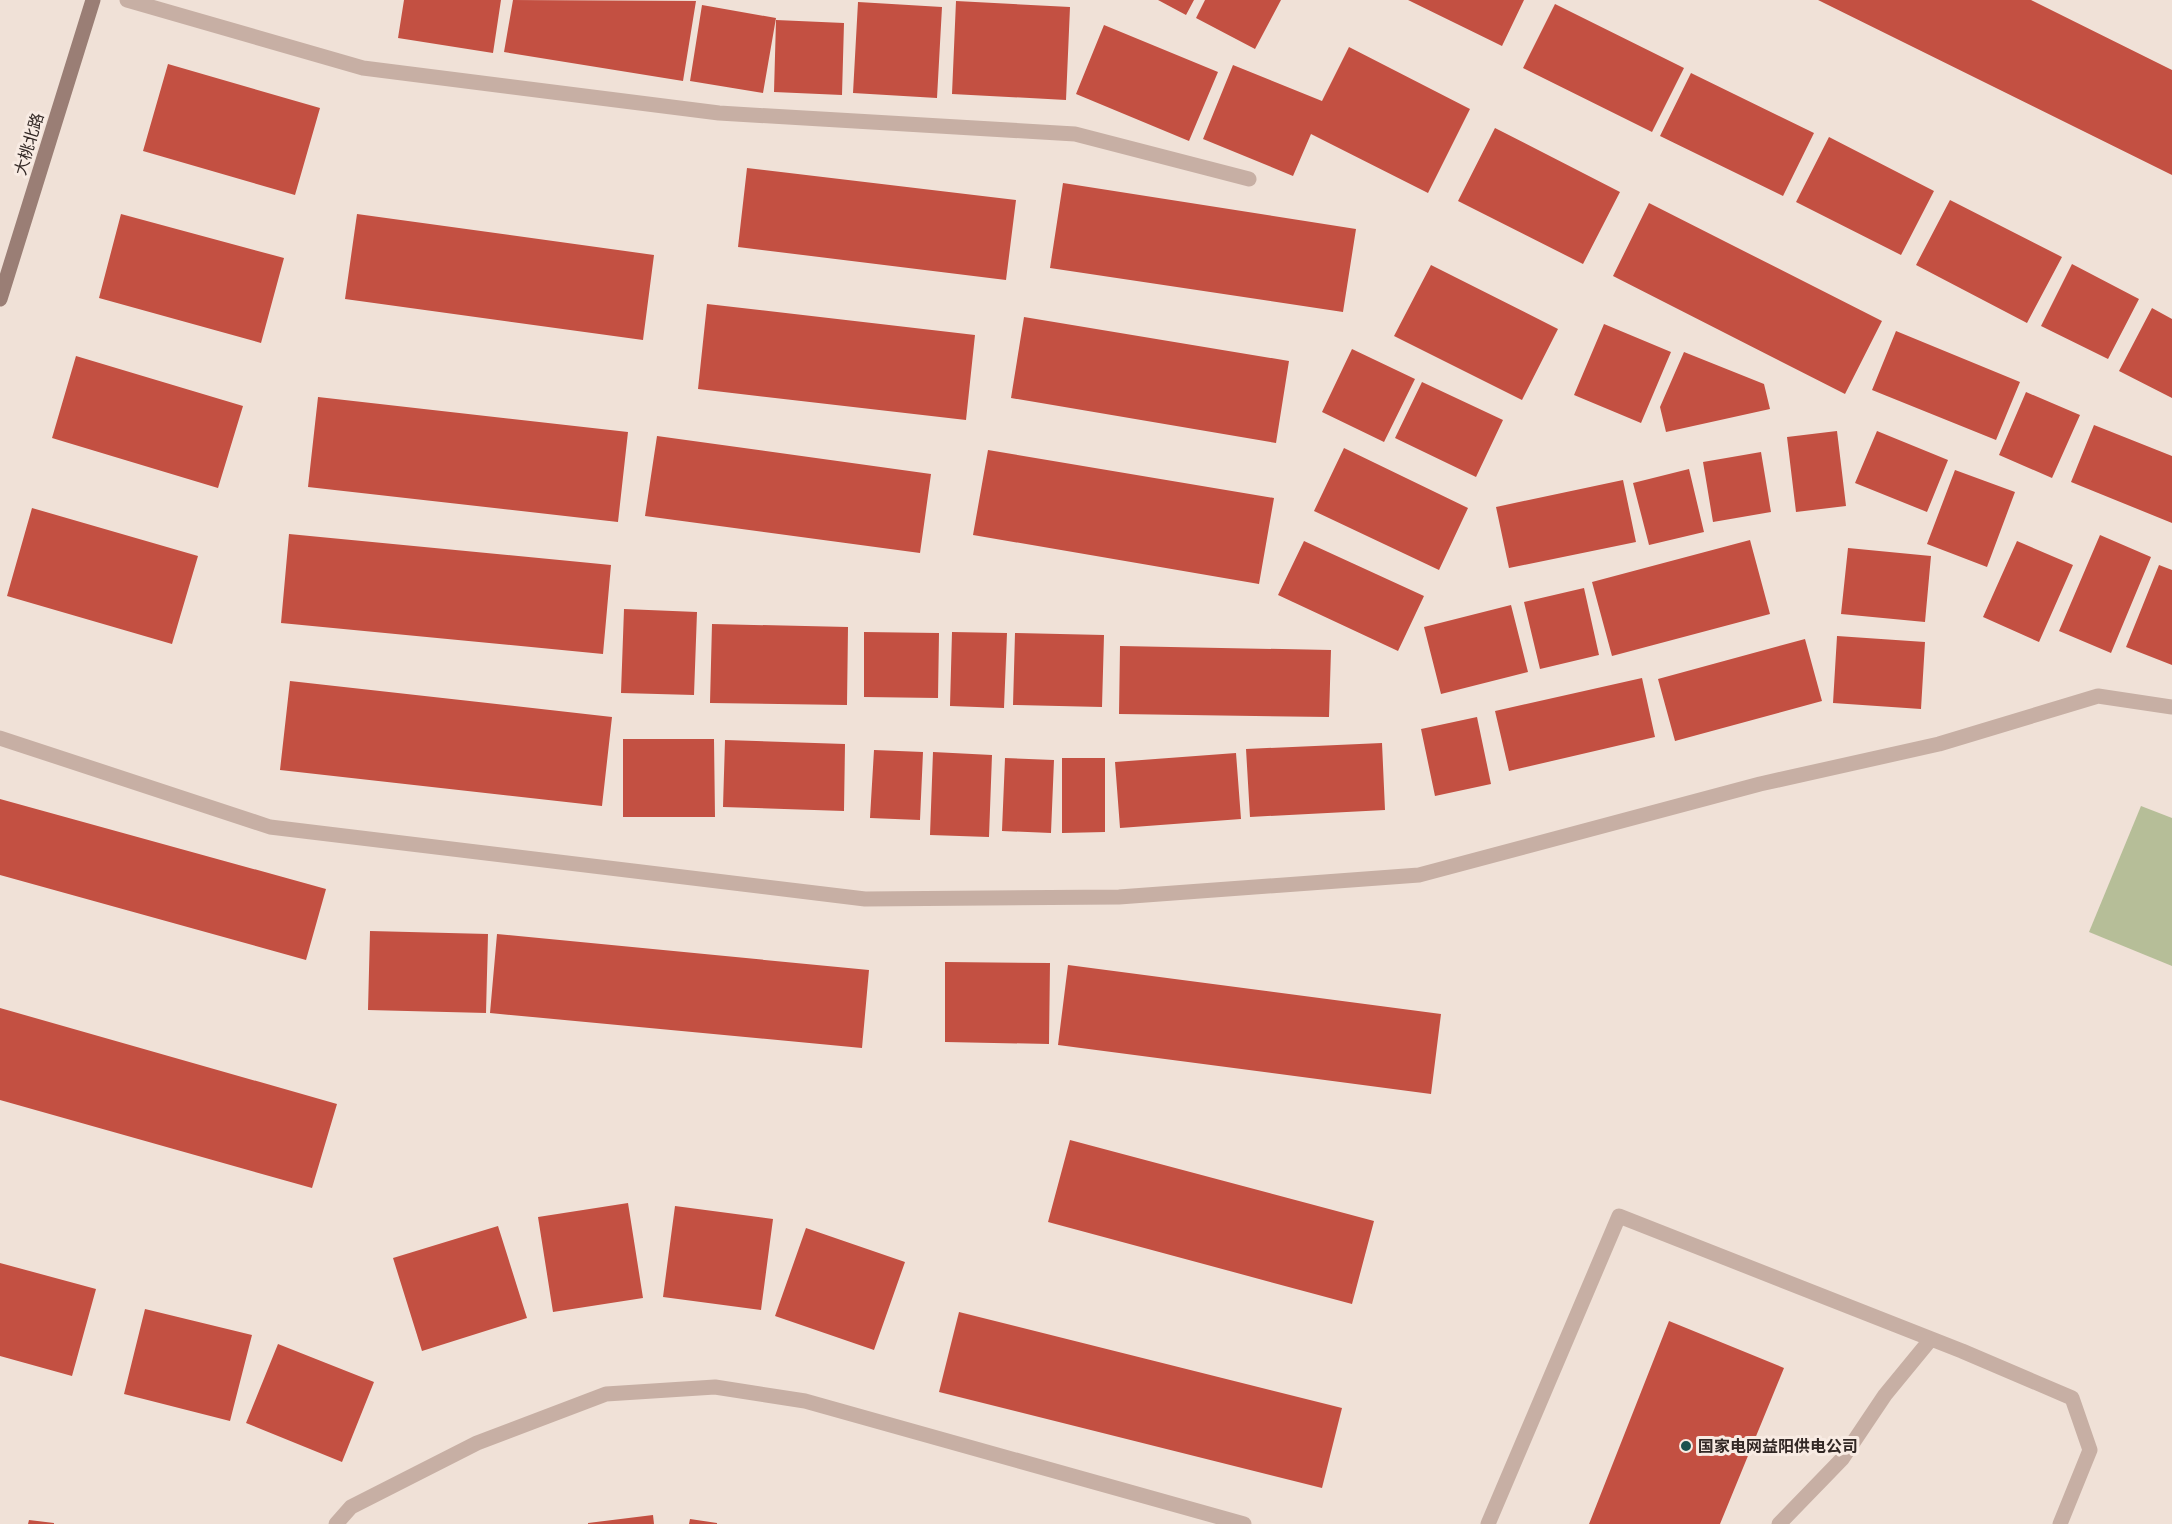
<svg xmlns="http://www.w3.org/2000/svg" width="2172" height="1524" font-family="Arial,'Noto Sans SC',sans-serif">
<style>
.green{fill:#b6be98}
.building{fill:#c35042}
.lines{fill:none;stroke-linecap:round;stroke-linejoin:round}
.lane{stroke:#c7afa4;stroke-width:15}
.street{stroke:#c7afa4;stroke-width:15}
.secondary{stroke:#9a7e75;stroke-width:15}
.poi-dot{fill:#1c524f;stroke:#f8ebe3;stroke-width:2}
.labels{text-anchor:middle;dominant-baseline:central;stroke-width:6;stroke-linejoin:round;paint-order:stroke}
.street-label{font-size:16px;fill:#322825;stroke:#f8ebe3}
.poi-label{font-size:16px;font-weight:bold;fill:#322825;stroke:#f8ebe3;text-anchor:start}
</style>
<rect width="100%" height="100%" fill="#f0e1d7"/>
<!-- green -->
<path class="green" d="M 2141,806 L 2172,818 L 2172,966 L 2089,932 Z"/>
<!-- building -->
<path class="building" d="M 404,0 L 501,0 L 493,53 L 398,38 Z
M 513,0 L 696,1 L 683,81 L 504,52 Z
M 1158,0 L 1194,0 L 1186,15 Z
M 1205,0 L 1281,0 L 1255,49 L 1196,18 Z
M 1408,0 L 1524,0 L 1502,46 Z
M 1818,0 L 2031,0 L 2172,70 L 2172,175 Z
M 956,1 L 1070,7 L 1066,100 L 952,94 Z
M 858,2 L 942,7 L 937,98 L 853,93 Z
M 1555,4 L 1684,68 L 1652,132 L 1523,68 Z
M 702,5 L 776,18 L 763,93 L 690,81 Z
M 776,20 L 844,23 L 842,95 L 774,92 Z
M 1104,25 L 1218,72 L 1189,141 L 1076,94 Z
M 1349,47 L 1470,109 L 1428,193 L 1311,134 L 1293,176 L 1203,139 L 1233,65 L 1322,101 Z
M 168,64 L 320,108 L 295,195 L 143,151 Z
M 1691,73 L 1814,133 L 1783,196 L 1660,136 Z
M 1495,128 L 1620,192 L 1583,264 L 1458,201 Z
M 1829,137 L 1934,191 L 1901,255 L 1796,202 Z
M 747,168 L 1016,200 L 1006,280 L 738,247 Z
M 1063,183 L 1356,229 L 1343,312 L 1050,268 Z
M 1950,200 L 2062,257 L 2027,323 L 1916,265 Z
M 1649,203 L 1882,321 L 1845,394 L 1613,276 Z
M 121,214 L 284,258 L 261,343 L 99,298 Z
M 357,214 L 654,255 L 643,340 L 345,299 Z
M 2072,264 L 2139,299 L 2108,359 L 2041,326 Z
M 1431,265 L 1558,329 L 1522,400 L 1394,336 Z
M 707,304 L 975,335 L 966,420 L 698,389 Z
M 2152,308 L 2172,319 L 2172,398 L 2119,371 Z
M 1024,317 L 1289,361 L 1276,443 L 1011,398 Z
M 1604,324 L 1671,352 L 1641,423 L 1574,395 Z
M 1896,331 L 2020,382 L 1996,440 L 1872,390 Z
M 1352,349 L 1415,379 L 1384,442 L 1322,412 Z
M 1684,352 L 1764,384 L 1770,409 L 1666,432 L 1660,407 Z
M 76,356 L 243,406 L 218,488 L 52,438 Z
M 1422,382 L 1503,420 L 1476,477 L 1395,438 Z
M 2026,392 L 2080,415 L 2052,478 L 1999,455 Z
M 318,397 L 628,432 L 618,522 L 308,487 Z
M 2094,425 L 2172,456 L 2172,523 L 2071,482 Z
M 1837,431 L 1846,506 L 1796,512 L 1787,437 Z
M 1877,431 L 1948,460 L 1927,512 L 1855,483 Z
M 657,436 L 931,474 L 920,553 L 645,516 Z
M 1344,448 L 1468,508 L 1439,570 L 1314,511 Z
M 988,450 L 1274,498 L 1259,584 L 973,535 Z
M 1761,452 L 1771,512 L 1713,522 L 1703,462 Z
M 1689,469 L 1704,532 L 1649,545 L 1633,483 Z
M 1955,470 L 2015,492 L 1987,567 L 1927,544 Z
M 1623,480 L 1636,542 L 1509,568 L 1496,507 Z
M 32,508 L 198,556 L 172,644 L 7,596 Z
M 289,534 L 611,565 L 603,654 L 281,623 Z
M 2100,535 L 2151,557 L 2111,653 L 2059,631 Z
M 1750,540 L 1770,614 L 1612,656 L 1592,582 Z
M 1304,541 L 1424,596 L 1398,651 L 1278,595 Z
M 2017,541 L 2073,565 L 2039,642 L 1983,617 Z
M 1848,548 L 1931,556 L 1925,622 L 1841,614 Z
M 2159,565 L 2172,570 L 2172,665 L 2126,647 Z
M 1584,588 L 1599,655 L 1540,669 L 1524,602 Z
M 1511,605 L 1528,672 L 1441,694 L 1424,627 Z
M 624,609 L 697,612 L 694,695 L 621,693 Z
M 712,624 L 848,627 L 847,705 L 710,703 Z
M 864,632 L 939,633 L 938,698 L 864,697 Z
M 952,632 L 1007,633 L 1004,708 L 950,706 Z
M 1015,633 L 1104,635 L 1102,707 L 1013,705 Z
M 1837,636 L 1925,642 L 1921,709 L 1833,703 Z
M 1805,639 L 1822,701 L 1675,741 L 1658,679 Z
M 1120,646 L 1331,650 L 1329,717 L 1119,714 Z
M 1642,678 L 1655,737 L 1509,771 L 1495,711 Z
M 290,681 L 612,717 L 602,806 L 280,770 Z
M 1477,717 L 1491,784 L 1435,796 L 1421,729 Z
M 623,739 L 714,739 L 715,817 L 623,817 Z
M 725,740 L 845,744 L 844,811 L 723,807 Z
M 1382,743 L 1385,810 L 1250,817 L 1246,749 Z
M 874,750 L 923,752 L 920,820 L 870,818 Z
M 933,752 L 992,755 L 989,837 L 930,835 Z
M 1236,753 L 1241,819 L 1120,828 L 1115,762 Z
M 1005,758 L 1054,760 L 1051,833 L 1002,831 Z
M 1062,758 L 1105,758 L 1105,832 L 1062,833 Z
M 0,799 L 326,889 L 306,960 L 0,875 Z
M 370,931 L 488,934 L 486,1013 L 368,1010 Z
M 497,934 L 869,970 L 862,1048 L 490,1013 Z
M 945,962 L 1050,963 L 1049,1044 L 945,1042 Z
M 1068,965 L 1441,1014 L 1431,1094 L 1058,1045 Z
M 0,1008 L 337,1104 L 312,1188 L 0,1100 Z
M 1070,1140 L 1374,1221 L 1352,1304 L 1048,1222 Z
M 628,1203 L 643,1298 L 553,1312 L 538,1217 Z
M 675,1206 L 773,1219 L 761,1310 L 663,1297 Z
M 498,1226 L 527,1318 L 422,1351 L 393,1258 Z
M 806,1228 L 905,1262 L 874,1350 L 775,1316 Z
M 0,1263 L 96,1289 L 72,1376 L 0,1356 Z
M 145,1309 L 252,1335 L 230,1421 L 124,1394 Z
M 959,1312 L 1342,1408 L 1322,1488 L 939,1392 Z
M 1669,1321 L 1784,1368 L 1720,1524 L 1589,1524 Z
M 278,1344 L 374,1382 L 342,1462 L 246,1423 Z
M 653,1515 L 654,1524 L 588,1524 L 588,1523 Z
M 690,1519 L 717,1523 L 717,1524 L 689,1524 Z
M 29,1520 L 54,1523 L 54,1524 L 28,1524 Z"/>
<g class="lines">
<!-- lane -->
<path class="lane" d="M 1488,1524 L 1619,1216 L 1962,1351 L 2072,1398 L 2090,1450 L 2060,1524
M 1779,1524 L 1842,1459 L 1885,1395 L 1931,1339"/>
<!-- street -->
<path class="street" d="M 127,0 L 363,68 L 719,113 L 1075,134 L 1249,179
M 0,738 L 270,827 L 865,899 L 1119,897 L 1419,875 L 1760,784 L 1939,744 L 2098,696 L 2172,707
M 336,1524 L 351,1507 L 477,1443 L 606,1394 L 715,1387 L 805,1401 L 1244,1524"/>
<!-- secondary -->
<path class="secondary" d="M 0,299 L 93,0"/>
</g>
<!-- markers -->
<circle class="poi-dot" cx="1686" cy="1446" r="6"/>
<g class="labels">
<!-- street labels -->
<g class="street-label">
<text transform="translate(29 144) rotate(-73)">大桃北路</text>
</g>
<!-- poi labels -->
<g class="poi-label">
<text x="1698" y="1446">国家电网益阳供电公司</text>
</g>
</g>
</svg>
